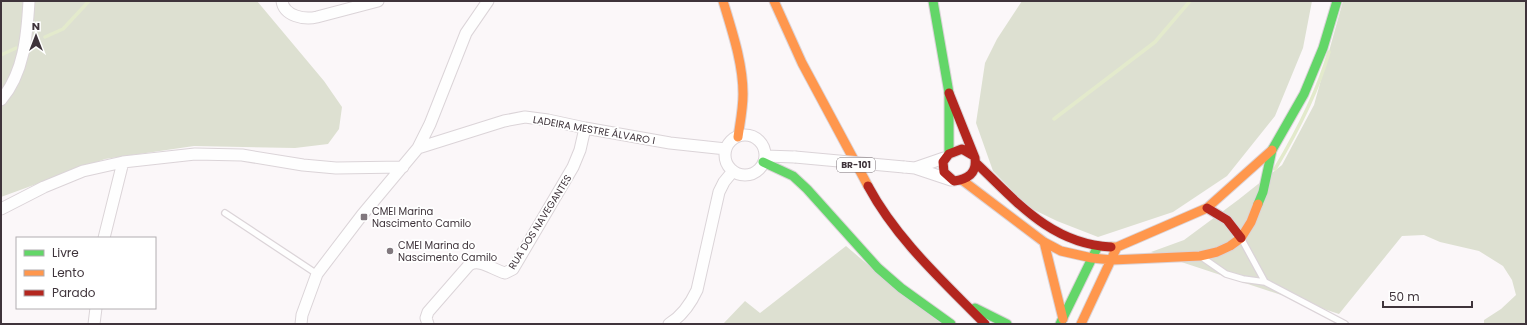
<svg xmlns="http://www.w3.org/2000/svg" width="1527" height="325" font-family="Poppins,sans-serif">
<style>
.green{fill:#dde0d1}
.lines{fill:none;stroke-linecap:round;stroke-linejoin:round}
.stream{stroke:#e3eacc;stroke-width:3.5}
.lane-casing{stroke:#dbd4d8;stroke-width:8}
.street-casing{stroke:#dbd4d8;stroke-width:13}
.fast-casing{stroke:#dbd4d8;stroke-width:11}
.slow-casing{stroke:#dbd4d8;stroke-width:11}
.jam-casing{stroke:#dbd4d8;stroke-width:11}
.lane{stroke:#fefefe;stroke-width:5.5}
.street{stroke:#fefefe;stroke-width:11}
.fast{stroke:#63d668;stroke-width:9}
.slow{stroke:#ff974d;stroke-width:9}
.jam{stroke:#b3261e;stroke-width:9}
.street-bridge-casing{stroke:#dbd4d8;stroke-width:13;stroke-linecap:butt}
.street-bridge{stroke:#fefefe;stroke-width:11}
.poi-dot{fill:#81787e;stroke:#fff;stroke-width:1.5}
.labels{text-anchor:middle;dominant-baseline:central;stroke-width:3.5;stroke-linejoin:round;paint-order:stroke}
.shield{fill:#fff;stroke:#797176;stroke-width:1}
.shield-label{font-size:9px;font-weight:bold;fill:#3f343b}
.street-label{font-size:10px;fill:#3f343b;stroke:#fff}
.poi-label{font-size:10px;fill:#3f343b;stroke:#fff;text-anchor:start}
</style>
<rect width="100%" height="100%" fill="#fbf7f9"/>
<!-- green -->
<path class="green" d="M 1,1 L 257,1 L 324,81 L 342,107 L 339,129 L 328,144 L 295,148 L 194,146 L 105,159 L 1,197 Z
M 1022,1 L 1312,1 L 1303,48 L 1275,116 L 1227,176 L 1173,212 L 1098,237 L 1057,221 L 1028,207 L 993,171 L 976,123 L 985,63 L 997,39 Z
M 1343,1 L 1526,1 L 1526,324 L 1484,324 L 1484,320 L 1501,309 L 1516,295 L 1512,280 L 1503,266 L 1479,251 L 1440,242 L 1424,235 L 1402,236 L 1339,314 L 1151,252 L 1184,240 L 1238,200 L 1282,165 L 1314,105 Z
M 846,246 L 908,299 L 942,324 L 723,324 L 745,301 L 760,313 Z"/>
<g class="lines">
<!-- stream -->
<path class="stream" d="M 45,37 L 63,29 L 89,1
M 1,55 L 16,48
M 1054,119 L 1155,42 L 1190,1
M 1275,169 C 1297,132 1317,94 1329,52"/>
<!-- lane casing -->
<g class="lane-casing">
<path id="lane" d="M 225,213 L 317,274
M 1241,238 L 1265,282
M 1203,258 L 1226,274 L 1243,279 L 1265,282 L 1345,324"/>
</g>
<!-- street casing -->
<g class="street-casing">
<path id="street" d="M 282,1 C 284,16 304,20 317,17 L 378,1
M 1,100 C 24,73 27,36 29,1
M725 155a20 20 0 1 1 40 0a20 20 0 1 1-40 0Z
M 418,148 L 504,121 L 525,117 L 548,120 L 585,128 L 670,143 L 726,149
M 765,156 L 795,157
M 904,167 L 915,168 L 951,180
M 915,168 L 944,158
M 1,209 L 44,187 L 83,171 L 123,162 L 195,154 L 242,155 L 303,165 L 336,168 L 403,167
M 104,238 L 123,162
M 94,324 L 96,308
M 301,324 L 302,315 L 317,274 L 362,215 L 418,148 L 430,124 L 466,33 L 488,1
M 428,324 L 426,318 L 428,312 L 469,265 C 480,258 493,270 505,273 L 513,269 L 573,167 L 580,150 L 585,128
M 669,324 C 682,316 690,305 697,290 L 719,192 L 724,182 L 733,171"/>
</g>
<!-- fast casing -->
<g class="fast-casing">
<path id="fast" d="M 933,1 L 949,93 L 949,153
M 763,162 L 793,176 L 807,189 L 878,268 L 901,288 L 951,324
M 1258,204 L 1263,192 L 1272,150 L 1304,94 L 1323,48 L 1337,1
M 975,308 L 1007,324
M 1060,324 L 1098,246"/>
</g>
<!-- slow casing -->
<g class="slow-casing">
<path id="slow" d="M 723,1 C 732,31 743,63 743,94 C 743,109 740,123 738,137
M 774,1 L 802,63 L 868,186
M 962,180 L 1044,242 L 1061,251 L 1092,258 L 1112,260 L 1200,256 L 1217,252 L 1230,246 L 1241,238 L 1251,222 L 1258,204
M 1044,242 L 1063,319
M 1111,247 L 1117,247 L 1207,208 L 1272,150
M 1081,324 L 1117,247"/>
</g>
<!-- jam casing -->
<g class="jam-casing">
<path id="jam" d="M 949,93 L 975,158 C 977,173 968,179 954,181 L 944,172 L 943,162 L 949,154 L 962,149 L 974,156
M 976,163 C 1016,201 1051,244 1111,247
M 868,186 C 897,240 943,281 985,324
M 1207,208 L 1227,220 L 1241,238"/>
</g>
<!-- lane -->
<use href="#lane" class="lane"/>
<!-- street -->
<use href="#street" class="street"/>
<!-- fast -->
<use href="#fast" class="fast"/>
<!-- slow -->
<use href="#slow" class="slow"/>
<!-- jam -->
<use href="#jam" class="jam"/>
<!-- street-bridge casing -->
<g class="street-bridge-casing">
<path id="street-bridge" d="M 795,157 L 904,167"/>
</g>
<!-- street-bridge -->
<use href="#street-bridge" class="street-bridge"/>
</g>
<!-- markers -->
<g class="poi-dot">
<rect x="360" y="213" width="8" height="8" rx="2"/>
<circle cx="390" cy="251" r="4"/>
</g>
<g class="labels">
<!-- shield labels -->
<rect class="shield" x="837" y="158" width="38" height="14" rx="3"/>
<g class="shield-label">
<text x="856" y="165">BR-101</text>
</g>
<!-- street labels -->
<g class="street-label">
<text transform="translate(594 130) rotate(10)">LADEIRA MESTRE ÁLVARO I</text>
<text transform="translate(540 222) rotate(-58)">RUA DOS NAVEGANTES</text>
</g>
<!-- poi labels -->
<g class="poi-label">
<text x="372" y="211">CMEI Marina<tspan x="372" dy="12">Nascimento Camilo</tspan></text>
<text x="398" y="245">CMEI Marina do<tspan x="398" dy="12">Nascimento Camilo</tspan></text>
</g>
</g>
<!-- border -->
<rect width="1527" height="325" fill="none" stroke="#3f343b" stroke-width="4"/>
<!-- legend -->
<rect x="16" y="237" width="140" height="72" fill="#ffffff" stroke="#b2aeb1"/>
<rect x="24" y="250" width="20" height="6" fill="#63d668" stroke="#b2aeb1"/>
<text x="52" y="257" font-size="12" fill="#3f343b">Livre</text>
<rect x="24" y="270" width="20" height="6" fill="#ff974d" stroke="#b2aeb1"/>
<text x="52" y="277" font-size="12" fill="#3f343b">Lento</text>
<rect x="24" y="290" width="20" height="6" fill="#b3261e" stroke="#b2aeb1"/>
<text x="52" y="297" font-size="12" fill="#3f343b">Parado</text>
<!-- north arrow -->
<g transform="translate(36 36)" stroke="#ffffff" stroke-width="3" paint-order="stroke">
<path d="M0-3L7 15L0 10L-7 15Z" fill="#3f343b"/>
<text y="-6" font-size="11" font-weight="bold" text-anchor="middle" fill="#3f343b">N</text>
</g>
<!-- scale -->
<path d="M1383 301v6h89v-6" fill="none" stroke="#3f343b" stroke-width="2"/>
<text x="1389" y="301" font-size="12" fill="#3f343b" stroke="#ffffff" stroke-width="3" paint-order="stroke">50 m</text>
</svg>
